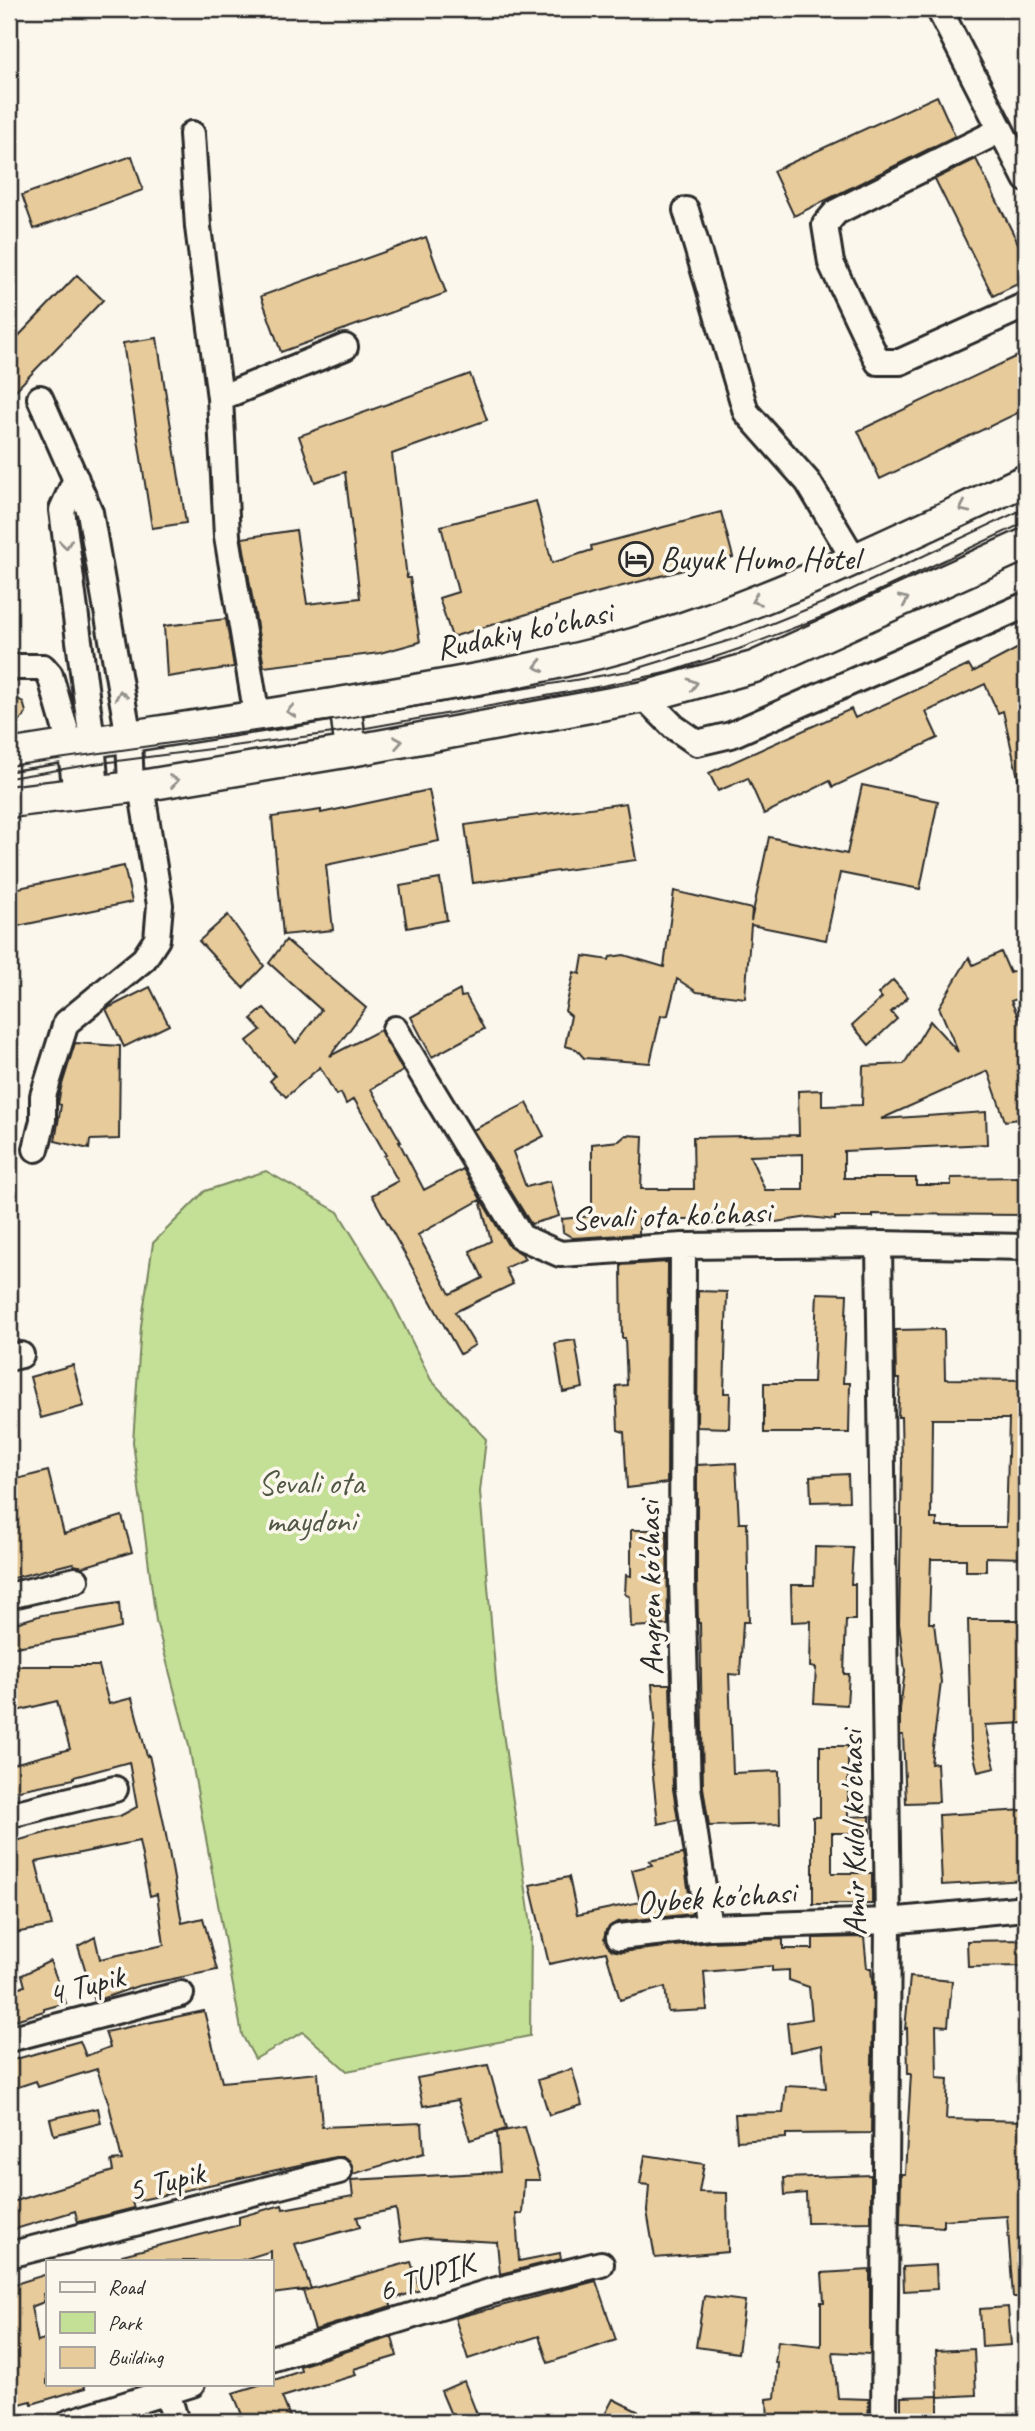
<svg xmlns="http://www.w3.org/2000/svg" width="1035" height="2431" font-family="Caveat,sans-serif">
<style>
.green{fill:#c4df96;stroke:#788560;stroke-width:2}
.building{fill:#e7cb9b;stroke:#2b2b2b;stroke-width:2;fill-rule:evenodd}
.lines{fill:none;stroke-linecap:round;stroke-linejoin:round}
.minor-casing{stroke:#2b2b2b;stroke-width:30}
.major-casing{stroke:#2b2b2b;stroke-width:35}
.minor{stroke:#fbf7ec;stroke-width:24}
.major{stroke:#fbf7ec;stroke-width:30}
.tram{stroke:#2b2b2b;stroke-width:2}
.oneway{stroke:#93918c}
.labels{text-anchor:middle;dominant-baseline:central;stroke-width:7;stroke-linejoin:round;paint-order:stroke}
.poi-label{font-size:33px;fill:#2b2b2b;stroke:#fbf7ec;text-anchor:start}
.street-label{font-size:33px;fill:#2b2b2b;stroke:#fbf7ec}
.park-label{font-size:33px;fill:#515846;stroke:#fbf7ec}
</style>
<rect width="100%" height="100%" fill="#fbf7ec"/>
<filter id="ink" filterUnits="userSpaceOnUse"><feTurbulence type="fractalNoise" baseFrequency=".0143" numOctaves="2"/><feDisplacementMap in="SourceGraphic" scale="14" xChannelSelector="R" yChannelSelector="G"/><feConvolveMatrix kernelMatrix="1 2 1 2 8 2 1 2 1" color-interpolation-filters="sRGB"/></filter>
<g filter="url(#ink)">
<!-- green -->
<path class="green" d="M 266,1171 L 338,1212 L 389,1295 L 431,1380 L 486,1439 L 480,1492 L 497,1692 L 531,1924 L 530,2036 L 347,2071 L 303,2032 L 255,2059 L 242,2035 L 189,1746 L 156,1621 L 133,1442 L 141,1326 L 153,1243 L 205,1191 Z"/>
<!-- building -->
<path class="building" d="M 937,96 L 955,136 L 794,216 L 773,171 Z
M 132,156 L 143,190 L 34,229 L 22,195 Z
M 976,159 L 1026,259 L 1026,280 L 993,296 L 935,179 Z
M 426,237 L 446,293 L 281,352 L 261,296 Z
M 77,275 L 103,300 L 9,397 L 9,346 Z
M 157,338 L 186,523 L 152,528 L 123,343 Z
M 1026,352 L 1026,409 L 880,479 L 858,431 Z
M 470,374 L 487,420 L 392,454 L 407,578 L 410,578 L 420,642 L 380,653 L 264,667 L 242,538 L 296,530 L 307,604 L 360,598 L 345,472 L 315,482 L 299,436 Z
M 536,501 L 552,563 L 592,550 L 591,546 L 721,512 L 733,557 L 596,593 L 452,637 L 439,598 L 458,592 L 441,526 Z
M 226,619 L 234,667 L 167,677 L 164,626 Z
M 1026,644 L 1026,781 L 1019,782 L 1003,711 L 998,713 L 985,684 L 926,712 L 938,738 L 833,787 L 830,781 L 764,814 L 748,778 L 718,791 L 709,773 L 851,709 L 855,718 L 969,665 L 973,672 Z
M 9,694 L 23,702 L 26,712 L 24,717 L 9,727 Z
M 862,785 L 938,801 L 920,889 L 840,873 L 826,940 L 751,925 L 745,998 L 697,992 L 677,979 L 668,1015 L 661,1016 L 650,1063 L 584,1058 L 576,1049 L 565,1046 L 571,1016 L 565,1011 L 574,972 L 580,974 L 583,956 L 609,960 L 610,957 L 624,955 L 664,967 L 674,891 L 752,909 L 751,921 L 769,837 L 847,854 Z
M 429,790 L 439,841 L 326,865 L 333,930 L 283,935 L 272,817 L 321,810 L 321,813 Z
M 626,803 L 636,860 L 473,883 L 465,825 Z
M 124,866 L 132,902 L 13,927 L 11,918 L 9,919 L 9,890 Z
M 440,879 L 447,920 L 407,928 L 400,886 Z
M 228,915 L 264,966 L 243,988 L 199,941 Z
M 286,940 L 366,1008 L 330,1056 L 380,1030 L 403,1071 L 371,1089 L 401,1142 L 399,1142 L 424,1190 L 463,1169 L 508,1245 L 522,1254 L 525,1259 L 505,1268 L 513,1284 L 455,1312 L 475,1345 L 460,1354 L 372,1195 L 398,1181 L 384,1156 L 386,1155 L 354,1099 L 346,1104 L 341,1093 L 336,1095 L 320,1067 L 286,1097 L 270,1081 L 275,1076 L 247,1041 L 261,1030 L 251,1019 L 264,1008 L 296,1043 L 321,1010 L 269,963 ZM 480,1200 L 491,1241 L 470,1251 L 483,1278 L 450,1294 L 418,1235 Z
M 1001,952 L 1010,973 L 1016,970 L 1026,991 L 1026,996 L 1011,1001 L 1026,1034 L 1026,1118 L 1005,1121 L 988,1071 L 881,1119 L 986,1112 L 987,1144 L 844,1151 L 844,1178 L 916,1178 L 916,1185 L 951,1185 L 951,1178 L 1020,1177 L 1026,1215 L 873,1214 L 873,1217 L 835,1217 L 835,1220 L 809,1217 L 749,1226 L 749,1224 L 708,1224 L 708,1220 L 639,1220 L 639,1234 L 573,1238 L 563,1232 L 562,1219 L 592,1216 L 592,1144 L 619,1141 L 626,1135 L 643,1136 L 641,1189 L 694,1189 L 693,1137 L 799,1135 L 798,1091 L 822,1090 L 822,1106 L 862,1105 L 863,1066 L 904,1064 L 930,1021 L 958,1052 L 939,1007 L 969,957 L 973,965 ZM 803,1154 L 803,1190 L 765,1190 L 750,1156 Z
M 893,980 L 908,997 L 891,1012 L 897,1019 L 869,1045 L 852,1025 L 882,998 L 878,994 Z
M 150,987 L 169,1025 L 124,1047 L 106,1009 Z
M 460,990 L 461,997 L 466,996 L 484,1029 L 432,1057 L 411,1017 Z
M 75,1043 L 120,1046 L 119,1139 L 90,1140 L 89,1149 L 55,1141 L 61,1105 L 58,1104 L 61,1088 Z
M 527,1103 L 544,1136 L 513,1152 L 526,1187 L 550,1181 L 559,1216 L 531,1224 L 473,1130 Z
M 668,1262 L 667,1483 L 627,1488 L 624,1432 L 618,1430 L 616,1386 L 627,1385 L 625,1338 L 622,1338 L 621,1265 Z
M 698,1291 L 727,1292 L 724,1393 L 730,1393 L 729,1428 L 697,1427 Z
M 817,1293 L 847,1294 L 843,1383 L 850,1383 L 849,1433 L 764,1433 L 764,1383 L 813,1383 Z
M 944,1329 L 945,1379 L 1026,1380 L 1026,1558 L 986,1557 L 986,1571 L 966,1571 L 966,1559 L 931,1559 L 929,1623 L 934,1623 L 941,1682 L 931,1764 L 937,1763 L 939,1802 L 906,1803 L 903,1735 L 900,1735 L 900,1709 L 905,1671 L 899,1624 L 902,1462 L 901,1417 L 898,1417 L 900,1379 L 896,1379 L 895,1330 ZM 932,1419 L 1009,1419 L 1006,1527 L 937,1527 L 937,1519 L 931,1519 Z
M 575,1340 L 583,1388 L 563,1392 L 555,1343 Z
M 73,1365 L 84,1406 L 41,1418 L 30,1377 Z
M 736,1463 L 739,1523 L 747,1523 L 749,1622 L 743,1622 L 740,1675 L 729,1674 L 733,1773 L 779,1771 L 780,1824 L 709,1826 L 703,1787 L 700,1623 L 698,1623 L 697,1581 L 697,1465 Z
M 48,1471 L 64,1534 L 122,1516 L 132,1552 L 83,1567 L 74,1565 L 73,1563 L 9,1579 L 9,1481 Z
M 848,1474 L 849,1501 L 811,1502 L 810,1476 Z
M 631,1530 L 667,1530 L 668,1625 L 631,1627 L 630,1597 L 625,1594 L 626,1575 L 631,1576 Z
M 815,1547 L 853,1548 L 851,1584 L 855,1584 L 855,1620 L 846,1620 L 844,1674 L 849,1674 L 847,1705 L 814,1703 L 816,1668 L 810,1667 L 811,1621 L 792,1622 L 791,1585 L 814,1585 Z
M 119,1603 L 121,1628 L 100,1633 L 9,1648 L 9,1625 L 42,1615 Z
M 968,1620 L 1026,1620 L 1026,1723 L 985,1725 L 995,1768 L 978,1772 L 971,1744 Z
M 9,1666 L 99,1666 L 109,1704 L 132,1698 L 147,1756 L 149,1755 L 164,1824 L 182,1923 L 203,1918 L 217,1970 L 138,1986 L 95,2001 L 78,1946 L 95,1937 L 100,1959 L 164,1945 L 157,1894 L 150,1896 L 139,1841 L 36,1862 L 52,1926 L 9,1934 L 9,1843 L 70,1826 L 120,1816 L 137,1807 L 129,1762 L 74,1777 L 74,1779 L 9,1792 L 9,1765 L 70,1749 L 57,1701 L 9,1713 Z
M 652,1684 L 670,1684 L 673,1789 L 678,1820 L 658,1824 L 652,1766 L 655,1719 Z
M 820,1746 L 848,1746 L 848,1817 L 870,1816 L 870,1833 L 832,1833 L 832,1873 L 872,1873 L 872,1904 L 813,1904 L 813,1817 L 820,1817 Z
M 1026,1810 L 1026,1880 L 942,1885 L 939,1815 Z
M 683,1854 L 692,1914 L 617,1922 L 606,1930 L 604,1938 L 607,1945 L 612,1950 L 621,1952 L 710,1942 L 783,1939 L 783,1949 L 813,1949 L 813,1938 L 864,1937 L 867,1968 L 871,1968 L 873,1991 L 871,2133 L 786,2134 L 786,2138 L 737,2141 L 735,2114 L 783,2113 L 786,2086 L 826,2088 L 822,2045 L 790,2052 L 787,2023 L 812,2019 L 809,1987 L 789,1980 L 789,1970 L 772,1971 L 772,1966 L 704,1972 L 707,2010 L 668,2012 L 665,1987 L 620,2000 L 606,1952 L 549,1964 L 530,1885 L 569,1877 L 577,1915 L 640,1902 L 632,1870 L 652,1865 L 649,1861 Z
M 1026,1940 L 1026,1966 L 968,1967 L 967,1941 Z
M 50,1961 L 66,2003 L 44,2009 L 44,2011 L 15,2020 L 9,1998 L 9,1989 L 25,1986 L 22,1975 Z
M 910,1977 L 952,1981 L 948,2026 L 936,2025 L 937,2078 L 948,2079 L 946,2119 L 1026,2121 L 1026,2297 L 1013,2297 L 1007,2216 L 943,2220 L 943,2227 L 900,2224 L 901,2174 L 905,2174 L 911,2074 L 908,2074 L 907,2028 L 905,2029 Z
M 204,2011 L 222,2082 L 318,2073 L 322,2127 L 422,2123 L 424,2153 L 353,2174 L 353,2167 L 349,2160 L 344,2157 L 335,2157 L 132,2202 L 134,2208 L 78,2222 L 75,2211 L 9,2231 L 9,2203 L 113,2171 L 111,2161 L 122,2160 L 109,2105 L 97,2069 L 38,2087 L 36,2081 L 9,2090 L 9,2061 L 80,2041 L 86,2056 L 110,2047 L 105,2032 Z
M 488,2065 L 506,2129 L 470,2140 L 458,2100 L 423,2106 L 417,2078 Z
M 572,2069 L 582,2105 L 549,2115 L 538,2080 Z
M 98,2108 L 101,2123 L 54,2135 L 50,2119 Z
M 525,2127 L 540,2180 L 524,2180 L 522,2214 L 516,2214 L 519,2261 L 560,2253 L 561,2259 L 500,2274 L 497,2242 L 425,2238 L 401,2242 L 396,2209 L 357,2217 L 360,2227 L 295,2244 L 311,2289 L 271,2294 L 271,2251 L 239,2261 L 123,2261 L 122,2255 L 239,2225 L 239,2217 L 282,2205 L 283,2209 L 353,2196 L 351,2180 L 500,2172 L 497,2132 Z
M 645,2155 L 704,2164 L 699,2192 L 727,2193 L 728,2252 L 655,2258 L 647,2211 L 649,2185 L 640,2184 Z
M 871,2175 L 871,2222 L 807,2223 L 806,2193 L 785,2195 L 784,2178 Z
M 411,2262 L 420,2290 L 390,2300 L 391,2306 L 315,2330 L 303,2291 Z
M 936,2265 L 937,2289 L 904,2291 L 903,2267 Z
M 870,2270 L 870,2354 L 833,2352 L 838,2398 L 869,2399 L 868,2422 L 768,2422 L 767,2399 L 775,2398 L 778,2363 L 775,2363 L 778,2341 L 821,2346 L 821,2302 L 824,2302 L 822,2273 Z
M 47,2274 L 47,2293 L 43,2294 L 44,2302 L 31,2307 L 38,2342 L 47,2339 L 47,2384 L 84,2384 L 85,2388 L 32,2404 L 31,2401 L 9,2407 L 9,2286 Z
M 596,2281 L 616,2340 L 548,2363 L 539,2336 L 468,2359 L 455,2318 Z
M 704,2296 L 745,2301 L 738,2353 L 696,2347 Z
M 1008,2307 L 1011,2345 L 982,2347 L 980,2309 Z
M 392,2337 L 397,2356 L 354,2369 L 356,2375 L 282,2397 L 292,2422 L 245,2422 L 233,2393 L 262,2384 L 271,2384 L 271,2381 L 301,2371 L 300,2366 Z
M 974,2349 L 976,2395 L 938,2397 L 936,2351 Z
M 464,2381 L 480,2422 L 454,2422 L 441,2391 Z
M 938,2396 L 938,2422 L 901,2422 L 901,2397 Z
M 613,2399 L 659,2422 L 601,2422 Z"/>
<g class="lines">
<!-- minor casing -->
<g class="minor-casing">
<path id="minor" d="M 939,9 L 1026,179
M 1001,130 L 836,212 L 825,225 L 831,263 L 878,362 L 900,362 L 1026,305
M 192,134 L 198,227 L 220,398 L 227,536 L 257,717
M 686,210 L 746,412 L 808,482 L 854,559
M 40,398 L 90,512 L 129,738 L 131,787
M 220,398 L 345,347
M 76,479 L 62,510 L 92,741 L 96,791
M 9,667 L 43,667 L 50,675 L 70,745 L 76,793
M 644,697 L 674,727 L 697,743 L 731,735 L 1026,605
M 395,1029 L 521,1237 L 560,1254 L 683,1246 L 879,1244 L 1026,1247
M 36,1149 L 43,1120 L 43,1096 L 66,1023 L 144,959 L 157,939 L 160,905 L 141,786
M 879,1244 L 888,1921 L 884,2422
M 683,1246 L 682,1581 L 688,1788 L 709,1927
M 9,1358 L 21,1355
M 9,1596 L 76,1580
M 9,1815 L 115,1789
M 619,1937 L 709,1927 L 888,1921 L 1026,1908
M 9,2039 L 181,1994
M 9,2255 L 339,2171
M 271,2359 L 489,2292 L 601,2264
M 167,2392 L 176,2422
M 70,2422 L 192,2384"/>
</g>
<!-- major casing -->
<g class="major-casing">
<path id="major" d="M 345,702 L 351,751
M 9,755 C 140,734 272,715 404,692 C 480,679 558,665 633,644 C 769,604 898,539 1026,480
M 9,802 L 141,786 L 351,751 L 644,697 L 754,667 L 1026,544"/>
</g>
<!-- minor -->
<use href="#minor" class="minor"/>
<!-- major -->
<use href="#major" class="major"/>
<!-- tram -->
<path class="tram" d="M 9,766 L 347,718 L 629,671 L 731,640 L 825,602 L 1026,508
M 9,778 L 94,764 L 349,731 L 602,686 L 670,672 L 739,649 L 827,615 L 1026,522"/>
</g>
<!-- one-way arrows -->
<defs><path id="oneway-chevron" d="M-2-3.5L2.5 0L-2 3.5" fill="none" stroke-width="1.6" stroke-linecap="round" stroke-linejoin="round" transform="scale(1.75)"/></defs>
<g class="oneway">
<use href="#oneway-chevron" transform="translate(964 508) rotate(155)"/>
<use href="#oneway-chevron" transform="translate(66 544) rotate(83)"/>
<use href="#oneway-chevron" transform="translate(756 600) rotate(158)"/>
<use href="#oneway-chevron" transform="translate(904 600) rotate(-24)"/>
<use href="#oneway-chevron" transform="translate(539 666) rotate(167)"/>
<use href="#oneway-chevron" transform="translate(693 684) rotate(-15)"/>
<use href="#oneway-chevron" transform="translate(121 695) rotate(-100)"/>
<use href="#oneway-chevron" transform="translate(291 711) rotate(171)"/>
<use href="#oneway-chevron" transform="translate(398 742) rotate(-10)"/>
<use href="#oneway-chevron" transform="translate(174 781) rotate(-10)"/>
</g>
</g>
<!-- icons -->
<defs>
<g id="hotel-ring" transform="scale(1.75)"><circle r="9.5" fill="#fbf7ec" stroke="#2b2b2b" stroke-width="1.5"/><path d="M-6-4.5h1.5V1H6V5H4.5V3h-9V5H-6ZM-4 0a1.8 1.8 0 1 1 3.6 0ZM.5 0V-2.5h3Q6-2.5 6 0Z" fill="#2b2b2b"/></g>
</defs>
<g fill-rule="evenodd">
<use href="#hotel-ring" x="636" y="559"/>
</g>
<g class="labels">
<!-- poi labels -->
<g class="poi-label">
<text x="660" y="559">Buyuk Humo Hotel</text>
</g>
<!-- street labels -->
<g class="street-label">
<text transform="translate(524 630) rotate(-12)">Rudakiy ko'chasi</text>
<text transform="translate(671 1215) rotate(-2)">Sevali ota ko'chasi</text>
<text transform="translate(650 1588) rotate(-91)">Angren ko'chasi</text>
<text transform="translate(853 1833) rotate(-91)">Amir Kulol ko'chasi</text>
<text transform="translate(716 1897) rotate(-4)">Oybek ko'chasi</text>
<text transform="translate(86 1985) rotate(-15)">4 Tupik</text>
<text transform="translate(166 2181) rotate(-14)">5 Tupik</text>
<text transform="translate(426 2277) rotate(-17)">6 TUPIK</text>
</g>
<!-- park labels -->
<g class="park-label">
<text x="311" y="1483">Sevali ota<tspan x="311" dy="38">maydoni</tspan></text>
</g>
</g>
<!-- margin -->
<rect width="1035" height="2431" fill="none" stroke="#fbf7ec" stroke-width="35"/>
<rect x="18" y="18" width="1000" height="2396" fill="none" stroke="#2b2b2b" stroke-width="2.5" filter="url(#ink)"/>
<!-- legend -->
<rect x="46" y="2260" width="228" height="126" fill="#fbf7ec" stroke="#a8a59f" stroke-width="2"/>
<rect x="60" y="2282" width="35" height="10" fill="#fbf7ec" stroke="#a8a59f" stroke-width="2"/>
<text x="108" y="2294" font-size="21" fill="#2b2b2b">Road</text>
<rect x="60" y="2312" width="35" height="21" fill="#c4df96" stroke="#a8a59f" stroke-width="2"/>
<text x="108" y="2330" font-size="21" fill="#2b2b2b">Park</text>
<rect x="60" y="2347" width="35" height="21" fill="#e7cb9b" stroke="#a8a59f" stroke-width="2"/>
<text x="108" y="2364" font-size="21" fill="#2b2b2b">Building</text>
</svg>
